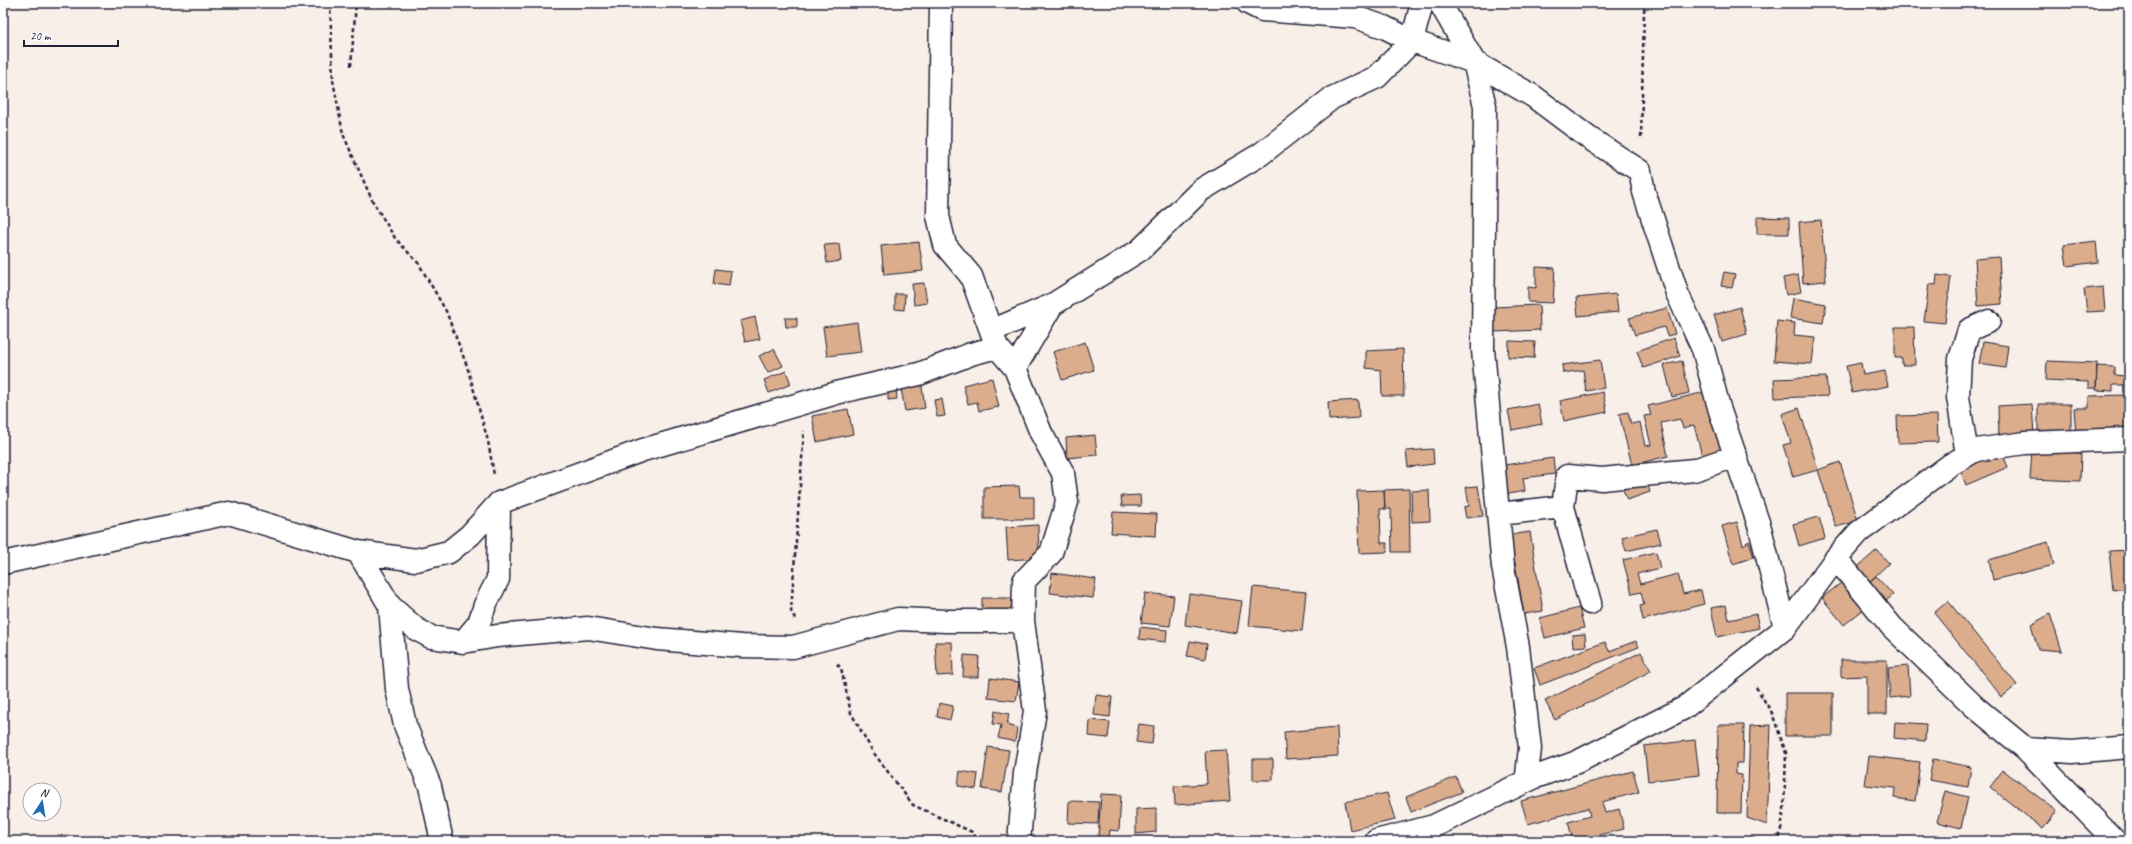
<svg xmlns="http://www.w3.org/2000/svg" width="2132" height="844" font-family="Caveat,sans-serif">
<style>
.building{fill:#dbad8c;stroke:#22223b}
.lines{fill:none;stroke-linecap:round;stroke-linejoin:round}
.street-casing{stroke:#22223b;stroke-width:25}
.path{stroke:#22223b;stroke-width:2.5;stroke-dasharray:4 3;stroke-linecap:butt}
.street{stroke:#fff;stroke-width:22}
</style>
<rect width="100%" height="100%" fill="#f8efe8"/>
<filter id="ink" filterUnits="userSpaceOnUse"><feTurbulence type="fractalNoise" baseFrequency=".025" numOctaves="2"/><feDisplacementMap in="SourceGraphic" scale="8" xChannelSelector="R" yChannelSelector="G"/><feConvolveMatrix kernelMatrix="1 2 1 2 8 2 1 2 1" color-interpolation-filters="sRGB"/></filter>
<g filter="url(#ink)">
<!-- building -->
<path class="building" d="M 1757,217 L 1789,218 L 1789,234 L 1757,234 Z
M 1821,220 L 1826,281 L 1803,283 L 1799,222 Z
M 2096,241 L 2098,262 L 2067,266 L 2064,245 Z
M 919,242 L 923,271 L 884,275 L 881,246 Z
M 839,244 L 841,261 L 827,263 L 824,245 Z
M 1999,257 L 2002,304 L 1978,306 L 1975,259 Z
M 1536,267 L 1555,268 L 1553,303 L 1528,302 L 1528,287 L 1536,288 Z
M 716,269 L 731,271 L 729,286 L 714,284 Z
M 1724,272 L 1735,274 L 1732,288 L 1721,286 Z
M 1798,275 L 1801,292 L 1786,295 L 1783,278 Z
M 1937,275 L 1951,277 L 1945,323 L 1924,321 L 1929,284 L 1936,285 Z
M 924,283 L 927,303 L 914,305 L 912,284 Z
M 2103,287 L 2105,311 L 2087,312 L 2084,289 Z
M 895,294 L 905,294 L 904,310 L 895,309 Z
M 1616,294 L 1618,312 L 1578,316 L 1576,298 Z
M 1793,298 L 1826,304 L 1823,323 L 1790,318 Z
M 1539,305 L 1540,330 L 1494,332 L 1493,307 Z
M 1740,307 L 1747,334 L 1722,342 L 1714,315 Z
M 1667,308 L 1675,334 L 1667,336 L 1664,327 L 1635,335 L 1629,318 Z
M 755,317 L 760,339 L 745,342 L 740,321 Z
M 785,318 L 797,318 L 797,327 L 786,327 Z
M 1777,321 L 1795,323 L 1794,335 L 1815,337 L 1812,364 L 1774,361 Z
M 857,322 L 861,352 L 827,356 L 823,327 Z
M 1895,327 L 1914,327 L 1915,365 L 1902,365 L 1902,358 L 1895,358 Z
M 1674,338 L 1680,356 L 1643,368 L 1637,351 Z
M 1509,341 L 1535,342 L 1534,358 L 1508,357 Z
M 1085,342 L 1094,370 L 1062,380 L 1053,352 Z
M 1983,342 L 2008,346 L 2005,368 L 1979,364 Z
M 774,349 L 783,366 L 768,373 L 759,356 Z
M 1403,349 L 1404,396 L 1382,396 L 1381,370 L 1366,368 L 1366,351 Z
M 1600,360 L 1604,388 L 1586,391 L 1583,370 L 1563,373 L 1562,365 Z
M 1682,361 L 1689,393 L 1672,397 L 1664,365 Z
M 2047,361 L 2097,363 L 2096,388 L 2088,388 L 2088,382 L 2046,380 Z
M 1861,363 L 1863,375 L 1885,371 L 1888,386 L 1852,393 L 1846,366 Z
M 2126,363 L 2129,363 L 2129,385 L 2113,385 L 2113,391 L 2096,390 L 2097,366 L 2114,367 L 2114,375 L 2125,376 Z
M 786,371 L 791,384 L 769,393 L 764,380 Z
M 1826,377 L 1828,396 L 1775,398 L 1774,379 Z
M 992,378 L 999,407 L 979,411 L 977,402 L 968,404 L 963,385 Z
M 921,380 L 925,408 L 905,411 L 900,383 Z
M 888,388 L 896,388 L 897,399 L 888,400 Z
M 1709,391 L 1724,451 L 1702,456 L 1694,425 L 1683,428 L 1680,419 L 1661,423 L 1668,456 L 1632,465 L 1619,414 L 1628,412 L 1631,424 L 1640,422 L 1645,446 L 1651,445 L 1644,416 L 1651,415 L 1648,406 Z
M 1603,392 L 1607,412 L 1564,421 L 1560,401 Z
M 2125,395 L 2125,405 L 2129,405 L 2129,433 L 2076,435 L 2074,408 L 2089,408 L 2089,396 Z
M 942,399 L 945,416 L 937,417 L 934,400 Z
M 1358,400 L 1359,418 L 1329,420 L 1328,402 Z
M 1538,404 L 1542,424 L 1512,430 L 1508,410 Z
M 2032,404 L 2034,435 L 1999,436 L 1998,406 Z
M 2038,404 L 2071,404 L 2071,434 L 2038,434 Z
M 1799,408 L 1818,470 L 1793,477 L 1783,445 L 1791,443 L 1782,414 Z
M 848,409 L 853,434 L 817,442 L 812,416 Z
M 1937,415 L 1938,442 L 1898,443 L 1897,416 Z
M 1095,435 L 1097,455 L 1067,458 L 1066,438 Z
M 1433,449 L 1434,464 L 1408,467 L 1406,451 Z
M 2001,450 L 2008,467 L 1966,485 L 1959,467 Z
M 2032,450 L 2081,453 L 2080,481 L 2030,479 Z
M 1553,458 L 1555,474 L 1523,478 L 1525,491 L 1508,494 L 1504,465 Z
M 1840,462 L 1858,521 L 1836,527 L 1818,470 Z
M 1646,479 L 1650,492 L 1627,500 L 1622,487 Z
M 1019,486 L 1020,497 L 1034,497 L 1034,519 L 984,519 L 984,487 Z
M 1478,486 L 1483,516 L 1466,518 L 1464,507 L 1469,506 L 1466,487 Z
M 1409,489 L 1410,552 L 1392,552 L 1391,509 L 1385,509 L 1384,490 Z
M 1384,490 L 1385,509 L 1380,509 L 1381,543 L 1387,543 L 1387,552 L 1359,553 L 1357,491 Z
M 1429,490 L 1430,521 L 1412,522 L 1411,491 Z
M 1140,495 L 1141,506 L 1122,506 L 1121,496 Z
M 1113,512 L 1157,514 L 1156,536 L 1111,533 Z
M 1819,517 L 1825,538 L 1799,546 L 1793,524 Z
M 1737,522 L 1743,545 L 1749,541 L 1754,557 L 1733,564 L 1722,526 Z
M 1038,525 L 1039,558 L 1008,560 L 1006,527 Z
M 1657,529 L 1661,543 L 1626,551 L 1622,537 Z
M 1530,532 L 1543,611 L 1524,614 L 1510,535 Z
M 2048,542 L 2054,565 L 1993,580 L 1989,560 Z
M 1877,550 L 1889,563 L 1866,585 L 1853,571 Z
M 2129,550 L 2129,588 L 2113,590 L 2109,551 Z
M 1656,552 L 1660,568 L 1637,574 L 1640,584 L 1678,574 L 1683,594 L 1701,590 L 1704,604 L 1643,620 L 1640,606 L 1644,605 L 1641,592 L 1632,594 L 1623,560 Z
M 1052,573 L 1096,579 L 1093,598 L 1050,593 Z
M 1876,576 L 1893,595 L 1880,606 L 1864,587 Z
M 1842,582 L 1864,609 L 1844,625 L 1822,598 Z
M 1253,587 L 1306,592 L 1302,631 L 1249,626 Z
M 1145,593 L 1174,596 L 1170,626 L 1141,623 Z
M 1189,594 L 1242,601 L 1237,633 L 1185,625 Z
M 982,598 L 1017,598 L 1017,615 L 982,615 Z
M 1948,601 L 2017,685 L 2002,697 L 1934,613 Z
M 1726,605 L 1729,620 L 1756,614 L 1759,628 L 1717,637 L 1711,608 Z
M 1579,608 L 1584,628 L 1545,638 L 1540,618 Z
M 2050,614 L 2062,651 L 2038,649 L 2031,625 Z
M 1140,627 L 1167,630 L 1166,642 L 1139,639 Z
M 1585,634 L 1586,646 L 1573,647 L 1572,635 Z
M 1190,641 L 1207,644 L 1205,659 L 1187,656 Z
M 1636,641 L 1639,647 L 1540,685 L 1534,668 L 1605,642 L 1609,651 Z
M 935,642 L 952,642 L 953,675 L 937,676 Z
M 1641,652 L 1651,671 L 1555,720 L 1545,701 Z
M 964,655 L 979,656 L 978,677 L 963,677 Z
M 1841,660 L 1887,660 L 1887,714 L 1867,714 L 1867,676 L 1841,677 Z
M 1908,666 L 1910,696 L 1890,698 L 1888,668 Z
M 990,678 L 1019,682 L 1016,701 L 988,698 Z
M 1785,693 L 1833,693 L 1833,736 L 1785,736 Z
M 1096,695 L 1112,697 L 1110,717 L 1094,715 Z
M 939,703 L 953,706 L 950,720 L 937,717 Z
M 995,711 L 1009,714 L 1007,725 L 1017,728 L 1015,742 L 998,738 L 1001,725 L 993,724 Z
M 1090,720 L 1110,722 L 1108,738 L 1089,736 Z
M 1895,722 L 1926,724 L 1925,741 L 1894,738 Z
M 1139,724 L 1154,726 L 1152,744 L 1136,742 Z
M 1718,725 L 1744,725 L 1743,763 L 1736,763 L 1736,774 L 1742,775 L 1741,813 L 1717,813 Z
M 1771,725 L 1767,825 L 1747,818 L 1750,726 Z
M 1337,727 L 1338,756 L 1286,759 L 1284,732 Z
M 1695,740 L 1699,775 L 1648,781 L 1644,746 Z
M 988,747 L 1009,750 L 1002,792 L 982,789 Z
M 1226,750 L 1230,801 L 1175,805 L 1174,786 L 1207,784 L 1205,751 Z
M 1869,756 L 1920,762 L 1915,801 L 1894,798 L 1895,788 L 1865,785 Z
M 1253,759 L 1273,759 L 1273,780 L 1253,780 Z
M 1933,759 L 1971,767 L 1968,787 L 1929,780 Z
M 2003,770 L 2057,811 L 2043,829 L 1990,787 Z
M 960,771 L 978,774 L 976,789 L 958,786 Z
M 1633,771 L 1639,792 L 1602,802 L 1605,813 L 1619,809 L 1624,829 L 1573,841 L 1568,822 L 1590,816 L 1588,808 L 1528,824 L 1521,801 Z
M 1456,777 L 1462,792 L 1411,812 L 1406,797 Z
M 1945,791 L 1968,797 L 1961,828 L 1937,822 Z
M 1387,793 L 1395,820 L 1350,830 L 1345,802 Z
M 1101,794 L 1121,795 L 1119,831 L 1110,830 L 1109,839 L 1098,838 Z
M 1069,801 L 1099,802 L 1098,824 L 1068,823 Z
M 1156,808 L 1156,832 L 1136,834 L 1136,809 Z"/>
<g class="lines">
<!-- street casing -->
<g class="street-casing">
<path id="street" d="M 941,3 L 938,216 L 945,245 L 971,276 L 997,347 L 1015,368 L 1041,433 L 1063,473 L 1067,502 L 1051,553 L 1024,581 L 1023,621 L 1035,711 L 1025,773 L 1019,841
M 1248,3 L 1262,10 L 1355,17 L 1384,27 L 1412,41 L 1474,62 L 1533,96 L 1589,138 L 1640,171 L 1644,192 L 1677,293 L 1703,349 L 1720,411 L 1760,528 L 1785,628
M 1440,3 L 1474,62 L 1485,106 L 1483,350 L 1503,567 L 1518,647 L 1530,748 L 1527,775 L 1533,778
M 991,331 L 1052,305 L 1140,250 L 1201,190 L 1261,154 L 1332,98 L 1377,77 L 1412,41 L 1422,3
M 997,347 L 971,354 L 919,374 L 840,392 L 643,450 L 499,503 L 470,535 L 449,552 L 416,560 L 358,552 L 390,606 L 416,629 L 431,637 L 463,642 L 497,636 L 588,628 L 657,639 L 742,646 L 793,647 L 898,619 L 946,621 L 1023,621
M 1015,368 L 1052,305
M 1967,455 L 1958,397 L 1960,359 L 1969,330 L 1989,321
M 1563,507 L 1590,603
M 1498,514 L 1563,507 L 1567,476 L 1602,479 L 1694,470 L 1736,456
M 1836,558 L 1892,627 L 1975,707 L 2026,749 L 2115,841
M 3,563 L 229,513 L 358,552
M 390,606 L 397,689 L 405,725 L 430,786 L 442,841
M 463,642 L 479,623 L 485,605 L 498,579 L 499,503
M 2026,749 L 2072,752 L 2129,747
M 1376,841 L 1434,826 L 1533,778 L 1577,762 L 1684,708 L 1785,628 L 1836,558 L 1859,532 L 1950,465 L 1976,450 L 2025,443 L 2129,439"/>
</g>
<!-- path -->
<path class="path" d="M 330,3 L 333,80 L 343,134 L 372,200 L 395,238 L 419,264 L 446,311 L 467,366 L 488,441 L 494,475
M 351,66 L 356,3
M 1641,138 L 1644,11 L 1646,3
M 795,619 L 791,611 L 804,431
M 837,664 L 841,668 L 851,713 L 873,752 L 913,805 L 972,832 L 978,841
M 1756,687 L 1772,713 L 1786,753 L 1784,810 L 1779,841"/>
<!-- street -->
<use href="#street" class="street"/>
</g>
</g>
<!-- margin -->
<rect width="2132" height="844" fill="none" stroke="#fff" stroke-width="16"/>
<rect x="8" y="8" width="2116" height="828" fill="none" stroke="#22223b" stroke-width="1.5" filter="url(#ink)"/>
<!-- north arrow -->
<g transform="translate(42 802) rotate(12)"><circle r="19" fill="#ffffff" stroke="#a7a7b1"/>
<path d="M0-3L7 15L0 10L-7 15Z" fill="#1f6fb2"/>
<text y="-6" font-size="11" font-weight="bold" text-anchor="middle" fill="#22223b">N</text>
</g>
<!-- scale -->
<path d="M24 40v6h94v-6" fill="none" stroke="#22223b" stroke-width="2"/>
<text x="30" y="40" font-size="12" fill="#22223b" stroke="#ffffff" stroke-width="3" paint-order="stroke">20 m</text>
</svg>
